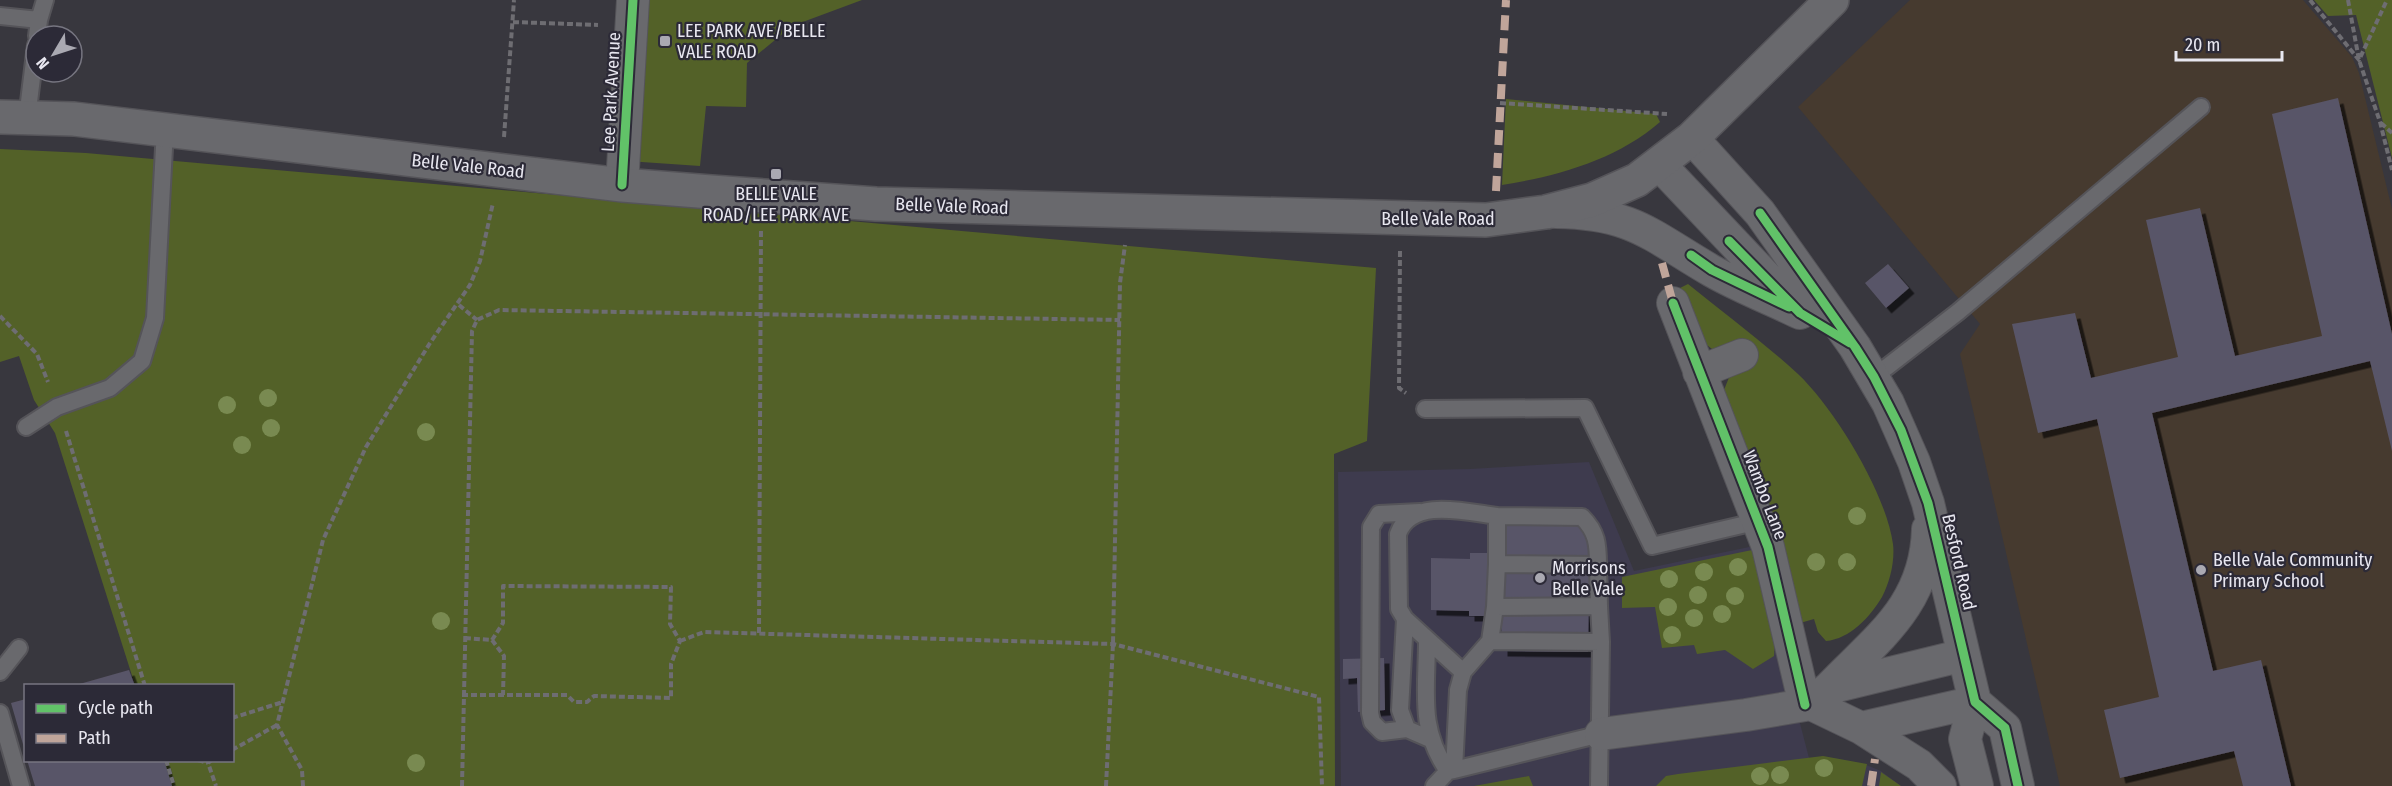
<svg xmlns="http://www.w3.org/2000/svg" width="2392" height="786" font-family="'Fira Sans Condensed',sans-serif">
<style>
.built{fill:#3e3b4e}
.education{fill:#463a2f}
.green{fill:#536128}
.building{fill:#595567;filter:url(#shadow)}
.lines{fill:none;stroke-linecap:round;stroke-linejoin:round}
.lane-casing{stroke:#555459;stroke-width:20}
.street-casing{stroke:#555459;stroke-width:34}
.secondary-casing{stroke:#555459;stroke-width:36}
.path{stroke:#6e6d72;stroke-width:4;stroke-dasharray:6 3;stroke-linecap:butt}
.lane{stroke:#69696d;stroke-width:16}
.street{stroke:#69696d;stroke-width:32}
.secondary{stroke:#69696d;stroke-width:33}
.quiet{stroke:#c0a59a;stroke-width:8;stroke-dasharray:15 8;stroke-linecap:butt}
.cycleway-casing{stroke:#2c2a37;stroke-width:13}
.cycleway{stroke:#61c268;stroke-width:9}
.tree{fill:#798a51}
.poi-dot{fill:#aaa9b2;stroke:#2c2a37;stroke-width:2}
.labels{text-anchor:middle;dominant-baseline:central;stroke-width:4.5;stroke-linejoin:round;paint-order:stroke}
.poi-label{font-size:18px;fill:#e8e7f0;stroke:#2c2a37;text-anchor:start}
.street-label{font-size:18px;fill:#e8e7f0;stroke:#2c2a37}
</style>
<defs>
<filter id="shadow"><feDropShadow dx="5.5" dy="5.5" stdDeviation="0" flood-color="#0009"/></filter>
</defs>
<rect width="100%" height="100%" fill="#38373e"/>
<!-- built -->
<path class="built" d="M 1589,462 L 1634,571 L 1754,546 L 1809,758 L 1864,764 L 1881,771 L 1901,786 L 1341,786 L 1338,472 L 1470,469 Z"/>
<!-- education -->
<path class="education" d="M 1910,0 L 2303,0 L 2352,57 L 2359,73 L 2392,209 L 2392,786 L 2060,786 L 1960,354 L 1980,324 L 1798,107 Z"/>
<!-- green -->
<path class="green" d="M 634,0 L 862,0 L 792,26 L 747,63 L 746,107 L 706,106 L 700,166 L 627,161 Z
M 2314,0 L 2392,0 L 2392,158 L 2356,15 L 2328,16 Z
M 1506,99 L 1656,114 L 1660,122 C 1616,160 1558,176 1502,185 Z
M 0,149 L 86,153 L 1376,268 L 1367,441 L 1334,454 L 1335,786 L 172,786 L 164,761 L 232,760 L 232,686 L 135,685 L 55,433 L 34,400 L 19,356 L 0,362 Z
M 1688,284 C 1725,314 1763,342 1798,374 C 1835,409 1886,493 1893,544 C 1895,561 1890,582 1882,597 C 1870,617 1850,639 1826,641 L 1818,632 L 1814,619 L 1800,623 L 1724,390 L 1732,370 L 1717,353 L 1702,341 L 1680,288 Z
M 1752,550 L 1775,640 L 1774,656 L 1753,669 L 1725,650 L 1697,654 L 1694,645 L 1662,648 L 1655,607 L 1622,608 L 1622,577 Z
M 1823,756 L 1867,764 L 1862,786 L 1656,786 L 1666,776 L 1678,774 Z
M 1881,772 L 1901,786 L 1879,786 Z
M 1529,776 L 1533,786 L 1474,786 Z"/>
<!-- building -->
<path class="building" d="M 2338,98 L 2392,334 L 2392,451 L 2370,361 L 2152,413 L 2213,671 L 2261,660 L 2291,786 L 2243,786 L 2234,751 L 2120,778 L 2104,710 L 2159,697 L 2097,419 L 2038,433 L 2012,324 L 2075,313 L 2091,378 L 2178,357 L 2146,220 L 2200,208 L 2235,356 L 2322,336 L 2272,114 Z
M 1888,264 L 1909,288 L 1886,308 L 1865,283 Z
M 1503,520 L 1590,522 L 1588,652 L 1502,651 L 1502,616 L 1469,616 L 1469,611 L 1431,610 L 1431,558 L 1470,559 L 1470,553 L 1502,553 Z
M 1384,658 L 1385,710 L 1358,712 L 1357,678 L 1343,679 L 1343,659 Z
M 129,670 L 135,686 L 76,686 L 76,685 Z
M 26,699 L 26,751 L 25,751 L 11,703 Z
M 27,760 L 164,760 L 172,786 L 35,786 Z"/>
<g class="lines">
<!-- lane casing -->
<g class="lane-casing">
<path id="lane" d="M 0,16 L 39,20 L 37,36
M 39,20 L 45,0
M 27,118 L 36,45
M 1874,377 L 1958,312 L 2201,107
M 1425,409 L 1585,408 L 1652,546 L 1759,521
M 26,427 L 57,407 L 110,388 L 142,361 L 155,318 L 165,129
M 1497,564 L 1497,516 L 1582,517 C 1597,532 1598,544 1598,565
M 1495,607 L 1497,564 L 1598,565 L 1599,606
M 1405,619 L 1400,710 L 1407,729 L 1430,739
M 1427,640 C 1427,690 1418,729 1448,771
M 1490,641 L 1495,607 L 1599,606 L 1601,642
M 0,672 L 19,648
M 1463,672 L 1405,619 L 1399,609 L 1398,534 C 1411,497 1466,512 1497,516
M 0,713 L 21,786
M 1407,729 L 1382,732 L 1372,722 L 1370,713 L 1371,527 L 1379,514 L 1420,512
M 1454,770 L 1458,690 L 1463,672 L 1490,641 L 1601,642 L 1599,786
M 1434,786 L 1448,771 L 1454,770 L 1601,734"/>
</g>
<!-- street casing -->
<g class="street-casing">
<path id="street" d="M 1692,138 L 1760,213 L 1855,347 L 1888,403 L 1914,462 L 1928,503 L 1975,702 L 2005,728 L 2018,786
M 1660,165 L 1786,298
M 622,185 L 633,0
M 1556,212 C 1633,213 1650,235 1712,271 C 1740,287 1771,299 1800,313
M 1673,303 L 1768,547 L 1805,705
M 1699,372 L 1742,355
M 1829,688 C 1877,638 1926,606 1928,529
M 1975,702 L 1965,739 L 1977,786
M 1811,704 L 1861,728 L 1975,702
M 1861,728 L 1919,765 L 1940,786
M 1601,734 L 1746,715 L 1811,704 L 1829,688 L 1964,655"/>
</g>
<!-- secondary casing -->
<g class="secondary-casing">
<path id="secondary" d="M 0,117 L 74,119 L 622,185 L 711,192 L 876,204 L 1486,220 L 1546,212 L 1592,200 L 1637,180 L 1692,138 L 1832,0"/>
</g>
<!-- path -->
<path class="path" d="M 2310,0 L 2359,60 L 2387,0
M 2348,0 L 2359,60 L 2380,122 L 2392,170
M 513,22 L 598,25
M 1500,103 L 1667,114
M 2381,123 L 2392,133
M 504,137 L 514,0
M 1400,251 L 1399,388 L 1406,393
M 459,305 L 477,320
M 0,316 L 37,354 L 48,382
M 66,431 L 145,686
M 759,633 L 761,228
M 492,640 L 504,656 L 503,695
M 680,641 L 704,632 L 1113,644 L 1319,697 L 1322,786
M 462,695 L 567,695 L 574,702 L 587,702 L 594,696 L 671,698 L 671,664 L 680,641 L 670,624 L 671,587 L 503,586 L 503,623 L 492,640 L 464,638
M 232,718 L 283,702
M 232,750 L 277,725
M 166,760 L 174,786
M 198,760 L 208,763
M 212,760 L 208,763 L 216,786
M 303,786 L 302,770 L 277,725 L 323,540 L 366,447 L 430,343 L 470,285 L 480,261 L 493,203
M 462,786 L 472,331 L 477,320 L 499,310 L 1120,320
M 1106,786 L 1113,644 L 1120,283 L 1125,245"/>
<!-- lane -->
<use href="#lane" class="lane"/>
<!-- street -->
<use href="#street" class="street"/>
<!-- secondary -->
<use href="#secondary" class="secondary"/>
<!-- quiet -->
<path class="quiet" d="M 1496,191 L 1506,0
M 1662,263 L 1673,303
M 1871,786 L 1875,759"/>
<!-- cycleway casing -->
<g class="cycleway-casing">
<path id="cycleway" d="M 622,185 L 633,0
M 1760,213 L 1855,347 L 1874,377 L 1901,430 L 1928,503 L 1975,702 L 2005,728 L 2018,786
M 1729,241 L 1800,313 L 1850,343
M 1691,255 L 1712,270 L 1789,307
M 1673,303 L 1768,547 L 1805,705"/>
</g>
<!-- cycleway -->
<use href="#cycleway" class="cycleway"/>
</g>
<!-- trees -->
<g class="tree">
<circle cx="268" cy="398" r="9"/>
<circle cx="227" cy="405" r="9"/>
<circle cx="271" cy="428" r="9"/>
<circle cx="426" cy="432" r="9"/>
<circle cx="242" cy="445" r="9"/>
<circle cx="1857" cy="516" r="9"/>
<circle cx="1816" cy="562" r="9"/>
<circle cx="1847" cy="562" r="9"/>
<circle cx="1738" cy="567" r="9"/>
<circle cx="1704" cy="572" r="9"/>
<circle cx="1669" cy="579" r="9"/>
<circle cx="1698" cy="595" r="9"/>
<circle cx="1735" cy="596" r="9"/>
<circle cx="1668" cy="607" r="9"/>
<circle cx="1722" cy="614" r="9"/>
<circle cx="1694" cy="618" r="9"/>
<circle cx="441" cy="621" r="9"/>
<circle cx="1672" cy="635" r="9"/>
<circle cx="416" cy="763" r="9"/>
<circle cx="1824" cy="768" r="9"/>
<circle cx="1780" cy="775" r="9"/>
<circle cx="1760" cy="776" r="9"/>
</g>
<!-- markers -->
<g class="poi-dot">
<rect x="659" y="35" width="12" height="12" rx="3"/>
<rect x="770" y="168" width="12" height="12" rx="3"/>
<circle cx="2201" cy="570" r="6"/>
<circle cx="1540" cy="578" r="6"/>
</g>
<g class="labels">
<!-- poi labels -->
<g class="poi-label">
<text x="677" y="31">LEE PARK AVE/BELLE<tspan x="677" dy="21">VALE ROAD</tspan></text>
<text x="776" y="194" text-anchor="middle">BELLE VALE<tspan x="776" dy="21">ROAD/LEE PARK AVE</tspan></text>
<text x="2213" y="560">Belle Vale Community<tspan x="2213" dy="21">Primary School</tspan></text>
<text x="1552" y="568">Morrisons<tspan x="1552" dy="21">Belle Vale</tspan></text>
</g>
<!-- street labels -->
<g class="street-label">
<text transform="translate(611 92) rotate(-87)">Lee Park Avenue</text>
<text transform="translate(468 166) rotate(6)">Belle Vale Road</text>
<text transform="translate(952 206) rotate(2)">Belle Vale Road</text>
<text x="1438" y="219">Belle Vale Road</text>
<text transform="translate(1765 495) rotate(69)">Wambo Lane</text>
<text transform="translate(1959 562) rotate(77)">Besford Road</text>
</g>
</g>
<!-- legend -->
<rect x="24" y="684" width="210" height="78" fill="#2c2a37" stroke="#777681" stroke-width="1.5"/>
<rect x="36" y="704" width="30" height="9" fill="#61c268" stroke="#777681" stroke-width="1.5"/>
<text x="78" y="714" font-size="18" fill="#e8e7f0">Cycle path</text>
<rect x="36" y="734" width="30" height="9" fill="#c0a59a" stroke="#777681" stroke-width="1.5"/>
<text x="78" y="744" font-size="18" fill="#e8e7f0">Path</text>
<!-- north arrow -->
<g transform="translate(54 54) rotate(231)"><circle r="28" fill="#2c2a37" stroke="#777681" stroke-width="1.5"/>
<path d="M0-4.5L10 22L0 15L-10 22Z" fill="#aaa9b2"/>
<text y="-9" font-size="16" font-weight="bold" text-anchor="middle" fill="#e8e7f0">N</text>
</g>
<!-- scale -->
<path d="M2176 51v9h106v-9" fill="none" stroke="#e8e7f0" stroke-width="3"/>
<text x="2185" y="51" font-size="18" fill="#e8e7f0" stroke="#2c2a37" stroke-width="4.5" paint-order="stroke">20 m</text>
</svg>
